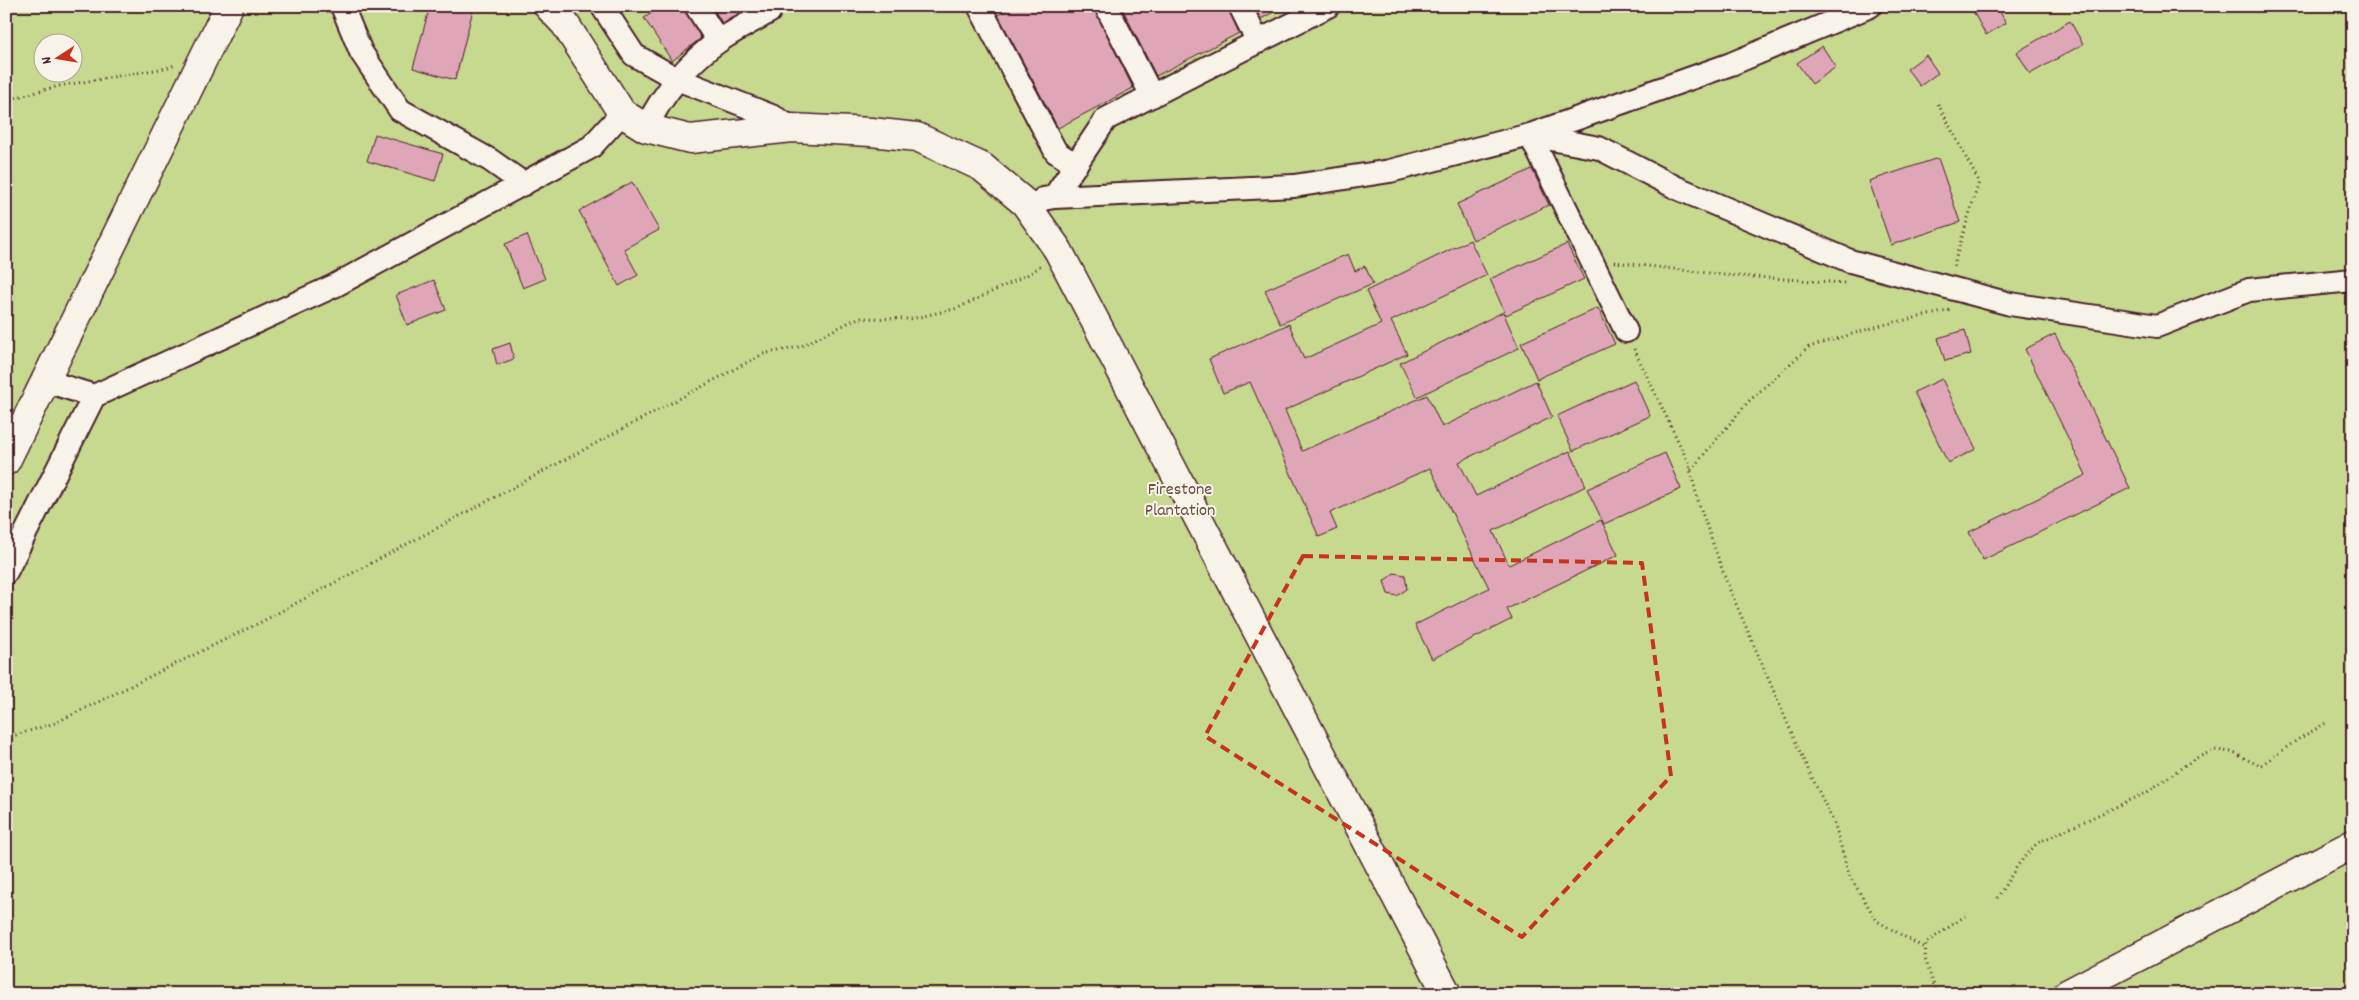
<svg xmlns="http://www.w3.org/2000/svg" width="2359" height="1000" font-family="Dekko,sans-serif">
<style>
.green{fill:#c6d98e;stroke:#887c5c;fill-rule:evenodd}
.building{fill:#dfa6b8;stroke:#4a1f2b}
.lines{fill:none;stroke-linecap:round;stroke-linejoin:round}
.minor-casing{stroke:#4a1f2b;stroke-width:26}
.tertiary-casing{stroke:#4a1f2b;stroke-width:31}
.secondary-casing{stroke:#4a1f2b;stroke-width:31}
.path{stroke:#4a1f2b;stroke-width:3;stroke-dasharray:1 4;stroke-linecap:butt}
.minor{stroke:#f7f3e8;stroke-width:22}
.tertiary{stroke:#f7f3e8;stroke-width:28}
.secondary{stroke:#f7f3e8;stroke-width:28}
.marked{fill:none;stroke:#c8321e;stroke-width:4;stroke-dasharray:10 6;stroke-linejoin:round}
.labels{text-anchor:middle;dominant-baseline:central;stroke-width:4;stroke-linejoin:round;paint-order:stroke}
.park-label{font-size:18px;fill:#694e44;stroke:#f7f3e8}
</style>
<rect width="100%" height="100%" fill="#f0dcda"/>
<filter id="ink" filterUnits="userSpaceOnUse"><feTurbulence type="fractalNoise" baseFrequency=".02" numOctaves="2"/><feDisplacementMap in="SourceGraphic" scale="10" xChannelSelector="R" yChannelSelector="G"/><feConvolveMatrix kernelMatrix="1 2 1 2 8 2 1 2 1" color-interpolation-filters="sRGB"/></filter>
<g filter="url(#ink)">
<!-- green -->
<path class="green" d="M 6,6 L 2353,6 L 2353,994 L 6,994 ZM 42,42 L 72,42 L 72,72 L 42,72 Z"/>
<!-- building -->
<path class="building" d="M 430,6 L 474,6 L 455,80 L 413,68 Z
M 663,6 L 683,6 L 701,38 L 672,61 L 644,18 Z
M 712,6 L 752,6 L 722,23 Z
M 1014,6 L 1093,6 L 1133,88 L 1058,128 L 998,15 Z
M 1121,6 L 1227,6 L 1239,33 L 1156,76 Z
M 1255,6 L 1284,6 L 1261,19 Z
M 1970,6 L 1997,6 L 2006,23 L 1986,35 Z
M 2070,21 L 2083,44 L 2030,74 L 2017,52 Z
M 1822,46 L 1836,67 L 1812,84 L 1797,63 Z
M 1926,55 L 1938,73 L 1920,86 L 1907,69 Z
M 375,134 L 443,154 L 435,181 L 367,161 Z
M 1938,158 L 1960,222 L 1891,245 L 1869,181 Z
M 1532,169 L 1549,205 L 1473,240 L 1457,204 Z
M 632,182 L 659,230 L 624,249 L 638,275 L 619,286 L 579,211 Z
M 527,235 L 545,279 L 523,288 L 505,244 Z
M 1470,240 L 1487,275 L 1391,321 L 1407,354 L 1285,410 L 1302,451 L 1427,395 L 1442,427 L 1536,381 L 1552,417 L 1459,462 L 1476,496 L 1570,451 L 1586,486 L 1493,531 L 1509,565 L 1601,520 L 1618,555 L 1507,609 L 1512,619 L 1432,659 L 1415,625 L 1489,588 L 1430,468 L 1330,513 L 1337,529 L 1319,537 L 1250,382 L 1223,393 L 1209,359 L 1289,324 L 1304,359 L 1381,324 L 1366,291 Z
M 1567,244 L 1584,279 L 1506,315 L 1490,279 Z
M 1348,254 L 1355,271 L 1365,266 L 1373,284 L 1280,324 L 1265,290 Z
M 434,280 L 446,310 L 407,325 L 396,295 Z
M 1598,308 L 1615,344 L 1537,379 L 1521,343 Z
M 1503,312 L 1519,348 L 1417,397 L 1400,363 Z
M 1965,330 L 1971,354 L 1945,361 L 1938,338 Z
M 2055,334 L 2130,488 L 1983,560 L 1969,532 L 2086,475 L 2025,349 Z
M 510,343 L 514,359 L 497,365 L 493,349 Z
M 1942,379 L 1976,449 L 1948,463 L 1914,392 Z
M 1634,380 L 1650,416 L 1573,451 L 1557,416 Z
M 1665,453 L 1681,489 L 1604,524 L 1587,489 Z
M 1394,573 L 1405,575 L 1407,589 L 1397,596 L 1388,594 L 1384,581 Z"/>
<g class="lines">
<!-- minor casing -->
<g class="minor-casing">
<path id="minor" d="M 342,6 L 361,52 L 400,110 L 490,160 L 524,184
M 602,6 L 634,55 L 677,79 L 774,117 L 792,128
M 696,6 L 718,41
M 979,6 L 1056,152 L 1076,165
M 1106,6 L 1152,96
M 1240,6 L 1258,42
M 646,128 C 661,96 689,61 719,41 C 735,30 753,21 769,12
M 1530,135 L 1599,148 L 1677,188 L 1850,261 L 2010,304 L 2157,326 L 2249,290 L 2353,280
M 1530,135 L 1626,331
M 1054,197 L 1294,186 L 1390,171 L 1530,135 L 1731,64 L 1870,6
M 1043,199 L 1054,197 L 1106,119 L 1328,6
M 46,381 L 94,396 L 334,286 L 591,147 L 622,113
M 6,572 L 94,396"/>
</g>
<!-- tertiary casing -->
<g class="tertiary-casing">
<path id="tertiary" d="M 548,6 L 565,24 L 622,113 L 646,128 L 690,139 L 792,128 L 871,132 L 917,137 L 982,167 L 1025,203 L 1058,250 L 1447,994
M 2067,994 L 2353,844"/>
</g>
<!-- secondary casing -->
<g class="secondary-casing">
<path id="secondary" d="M 6,461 L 229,6"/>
</g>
<!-- path -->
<path class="path" d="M 6,100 L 59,86 L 166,68 L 174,65
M 1938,104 L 1979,182 L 1953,267
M 1614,262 L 1725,275 L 1845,283
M 1634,349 L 1688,462 L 1699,504 L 1727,583 L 1803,759 L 1835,825 L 1849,875 L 1877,921 L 1926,949
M 6,395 L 13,395
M 1691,470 L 1748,402 L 1809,347 L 1882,325 L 1952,310
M 6,738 L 55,723 L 261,622 L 763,354 L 799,347 L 858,318 L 911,319 L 958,308 L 1031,273 L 1041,265
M 1997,898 L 2018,865 L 2037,843 L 2146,793 L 2194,759 L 2215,750 L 2232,752 L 2260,766 L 2297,740 L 2326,723
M 1937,994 L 1925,959 L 1926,943 L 1965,916"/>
<!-- minor -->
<use href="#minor" class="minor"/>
<!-- tertiary -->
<use href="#tertiary" class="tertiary"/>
<!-- secondary -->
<use href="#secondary" class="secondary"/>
</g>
</g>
<!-- marked area -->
<path class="marked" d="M 1303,556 L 1642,563 L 1671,776 L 1522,937 L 1205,736 Z"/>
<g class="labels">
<!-- park labels -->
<g class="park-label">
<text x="1180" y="490">Firestone<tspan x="1180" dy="21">Plantation</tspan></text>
</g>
</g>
<!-- margin -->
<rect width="2359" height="1000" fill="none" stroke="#f7f3e8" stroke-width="25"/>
<rect x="12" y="12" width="2334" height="975" fill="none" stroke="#4a1f2b" stroke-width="2" filter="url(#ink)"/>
<!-- north arrow -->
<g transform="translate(58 58) rotate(258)"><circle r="24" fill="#f7f3e8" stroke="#b29e9c"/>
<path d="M0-4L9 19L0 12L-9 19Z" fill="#c8321e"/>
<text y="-8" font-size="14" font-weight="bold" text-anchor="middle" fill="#4a1f2b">N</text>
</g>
</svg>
